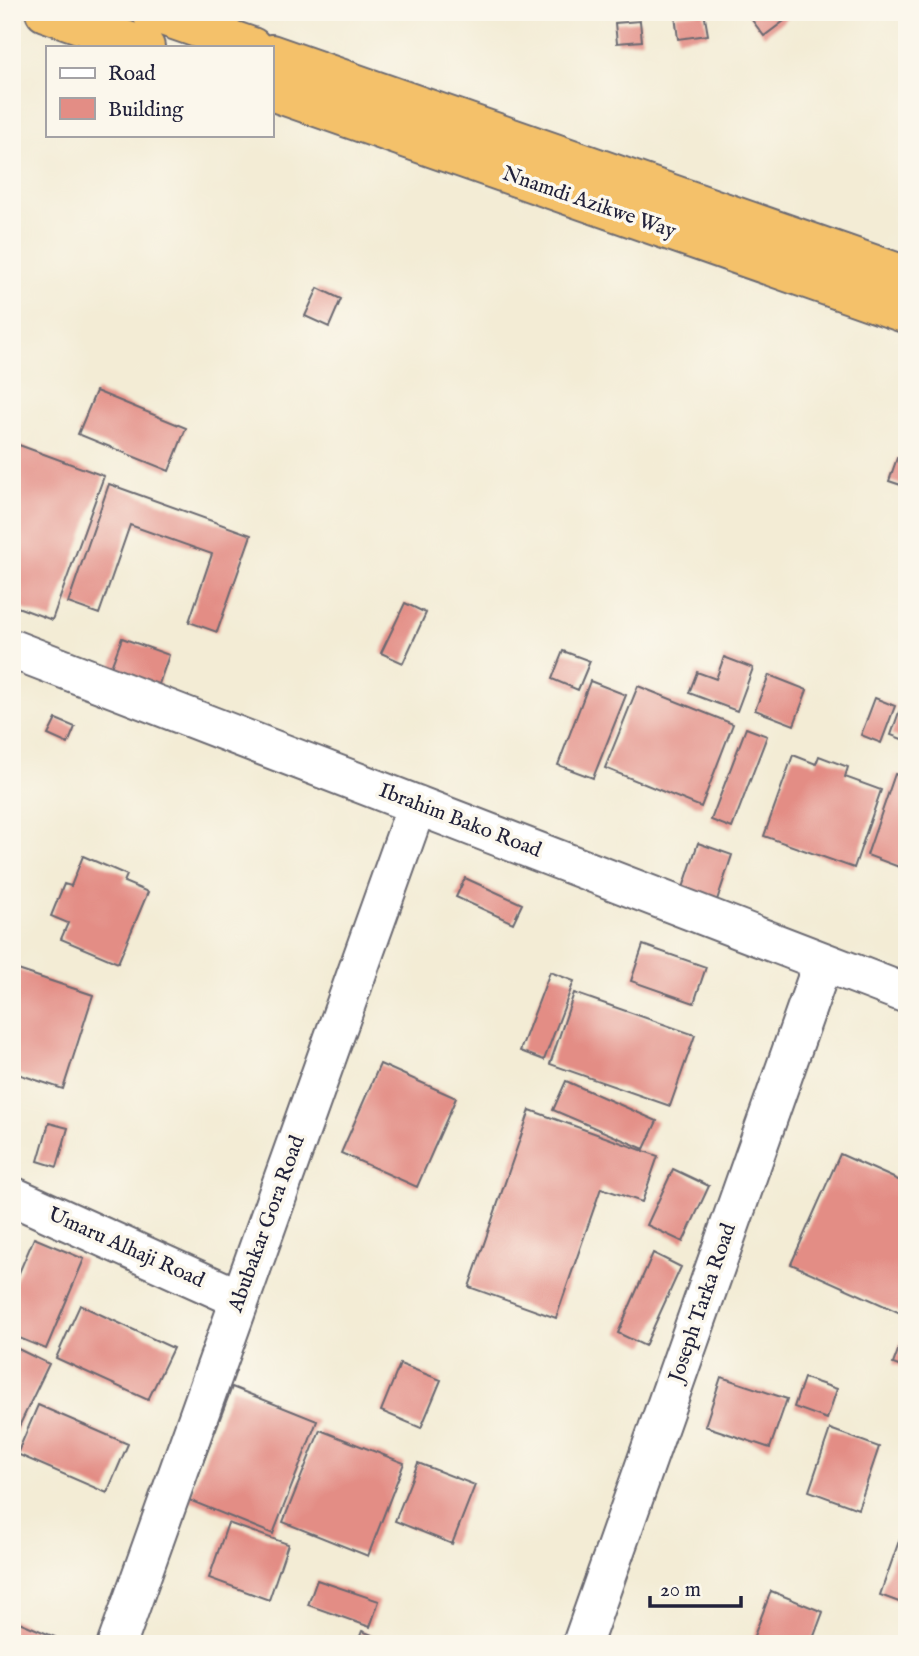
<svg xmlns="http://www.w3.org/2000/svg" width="919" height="1656" font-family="'IM FELL English',serif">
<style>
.building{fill:#e38d85}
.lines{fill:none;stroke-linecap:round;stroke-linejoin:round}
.minor-casing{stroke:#6b6971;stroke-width:42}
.highway-casing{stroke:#6b6971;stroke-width:42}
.minor{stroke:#fff;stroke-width:38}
.highway{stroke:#f4c16a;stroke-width:38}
.labels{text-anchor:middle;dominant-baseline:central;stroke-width:7;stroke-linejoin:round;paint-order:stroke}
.street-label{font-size:21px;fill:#22223b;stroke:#fbf7ec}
</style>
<rect width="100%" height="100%" fill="#fbf7ec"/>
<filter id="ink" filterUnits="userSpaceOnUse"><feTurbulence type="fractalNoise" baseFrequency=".0143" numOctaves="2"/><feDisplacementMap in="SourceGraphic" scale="14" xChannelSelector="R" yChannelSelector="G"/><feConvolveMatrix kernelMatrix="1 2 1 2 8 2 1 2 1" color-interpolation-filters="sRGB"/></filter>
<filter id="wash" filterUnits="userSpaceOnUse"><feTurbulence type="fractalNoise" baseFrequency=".00686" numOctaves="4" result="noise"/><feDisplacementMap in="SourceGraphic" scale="28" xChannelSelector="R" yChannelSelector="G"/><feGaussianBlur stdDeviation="1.57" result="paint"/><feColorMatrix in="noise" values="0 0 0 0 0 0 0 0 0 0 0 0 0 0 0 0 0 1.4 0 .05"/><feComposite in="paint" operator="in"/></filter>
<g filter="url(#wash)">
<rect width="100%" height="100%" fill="#f3ecd5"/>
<g id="blocks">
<!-- building -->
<path class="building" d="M 704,12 L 708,35 L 678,39 L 675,15 Z
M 746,12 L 796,12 L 764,36 Z
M 640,21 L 642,41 L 617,43 L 615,23 Z
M 318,288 L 341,299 L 329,327 L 305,316 Z
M 96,391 L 186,428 L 169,471 L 78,434 Z
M 19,445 L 104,476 L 52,620 L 12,605 L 12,464 Z
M 897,458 L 907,462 L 907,487 L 889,481 Z
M 109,484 L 251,535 L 217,632 L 189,622 L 212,554 L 130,525 L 99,614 L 68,603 Z
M 405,603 L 426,613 L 403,663 L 381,653 Z
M 122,638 L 169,655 L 158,687 L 110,670 Z
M 563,651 L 590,661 L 578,690 L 552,679 Z
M 724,657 L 753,668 L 737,711 L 689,693 L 697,672 L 716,679 Z
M 769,675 L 807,690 L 794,725 L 755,710 Z
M 590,681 L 626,695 L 593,778 L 558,765 Z
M 638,686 L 733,724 L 701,807 L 605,768 Z
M 875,698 L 895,706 L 881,743 L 861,735 Z
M 899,712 L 907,715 L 907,741 L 891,735 Z
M 56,719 L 75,727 L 68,744 L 48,735 Z
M 746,728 L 767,736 L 732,828 L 711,820 Z
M 793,755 L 816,764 L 819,756 L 848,767 L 845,777 L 881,790 L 854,868 L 764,836 Z
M 895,774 L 907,778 L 907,870 L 867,855 Z
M 698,843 L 732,855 L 717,900 L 683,888 Z
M 83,856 L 127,875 L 124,882 L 148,892 L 118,963 L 61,939 L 68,923 L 51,916 L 64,884 L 71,886 Z
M 465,878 L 522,904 L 513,923 L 456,897 Z
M 643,945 L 706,967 L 694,1003 L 631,981 Z
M 12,968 L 93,995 L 63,1089 L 12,1072 Z
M 550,972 L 574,981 L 544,1060 L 520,1051 Z
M 574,993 L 695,1035 L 670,1106 L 550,1064 Z
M 380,1064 L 456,1098 L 417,1187 L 341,1153 Z
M 566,1081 L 657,1121 L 644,1149 L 553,1110 Z
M 530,1110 L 658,1156 L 642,1202 L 601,1188 L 556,1318 L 469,1287 Z
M 49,1123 L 68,1128 L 57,1167 L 38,1161 Z
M 840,1154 L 907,1184 L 907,1316 L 791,1264 Z
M 673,1169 L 709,1186 L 683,1242 L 647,1225 Z
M 34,1238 L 84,1259 L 46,1349 L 12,1335 L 12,1289 Z
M 653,1253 L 681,1267 L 645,1346 L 618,1333 Z
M 80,1305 L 173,1348 L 148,1400 L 56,1358 Z
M 905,1332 L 907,1333 L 907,1369 L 893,1364 Z
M 12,1346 L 49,1364 L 12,1441 Z
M 400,1364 L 441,1380 L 421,1428 L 381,1411 Z
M 721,1377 L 787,1399 L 770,1448 L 705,1426 Z
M 804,1378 L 837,1389 L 827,1419 L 794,1407 Z
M 232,1387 L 317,1421 L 273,1534 L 189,1500 Z
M 38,1405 L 128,1444 L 107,1493 L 17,1454 Z
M 830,1429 L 879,1447 L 858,1509 L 809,1491 Z
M 320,1430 L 404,1463 L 368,1556 L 283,1522 Z
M 418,1463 L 475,1485 L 452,1544 L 395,1521 Z
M 228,1523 L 288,1544 L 269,1600 L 209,1578 Z
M 900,1538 L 907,1541 L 907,1605 L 880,1595 Z
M 317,1580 L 379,1601 L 370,1627 L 308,1605 Z
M 771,1591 L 823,1612 L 811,1644 L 751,1644 Z
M 12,1619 L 55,1637 L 52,1644 L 12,1644 Z
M 362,1631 L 394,1644 L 357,1644 Z"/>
</g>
</g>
<g filter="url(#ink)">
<use href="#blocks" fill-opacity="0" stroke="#6b6971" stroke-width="2"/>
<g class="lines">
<!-- minor casing -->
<g class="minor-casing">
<path id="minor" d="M 12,649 L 907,994
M 12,1196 L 240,1299
M 117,1644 L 417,805
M 582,1644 L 823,962"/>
</g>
<!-- highway casing -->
<g class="highway-casing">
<path id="highway" d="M 45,12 L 145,47
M 151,12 L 252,47
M 271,54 L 907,276
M 271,91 L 907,314"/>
</g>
<!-- minor -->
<use href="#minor" class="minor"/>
<!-- highway -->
<use href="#highway" class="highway"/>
</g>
</g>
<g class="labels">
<!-- street labels -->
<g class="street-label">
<text transform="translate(589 203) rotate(19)">Nnamdi Azikwe Way</text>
<text transform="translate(460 821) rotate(21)">Ibrahim Bako Road</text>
<text transform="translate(267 1224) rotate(-70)">Abubakar Gora Road</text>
<text transform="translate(126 1248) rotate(24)">Umaru Alhaji Road</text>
<text transform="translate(703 1303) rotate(-71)">Joseph Tarka Road</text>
</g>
</g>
<!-- margin -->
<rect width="919" height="1656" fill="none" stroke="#fbf7ec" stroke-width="42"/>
<!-- legend -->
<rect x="46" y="46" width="228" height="91" fill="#fbf7ec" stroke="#a4a2a5" stroke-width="2"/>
<rect x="60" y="68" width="35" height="10" fill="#ffffff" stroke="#a4a2a5" stroke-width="2"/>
<text x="108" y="80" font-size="21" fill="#22223b">Road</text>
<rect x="60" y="98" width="35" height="21" fill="#e38d85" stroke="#a4a2a5" stroke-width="2"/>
<text x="108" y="116" font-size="21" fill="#22223b">Building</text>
<!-- scale -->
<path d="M650 1596v10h91v-10" fill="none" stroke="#22223b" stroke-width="3.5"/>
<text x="660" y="1596" font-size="21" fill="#22223b" stroke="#fbf7ec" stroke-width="5" paint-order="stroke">20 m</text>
</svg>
